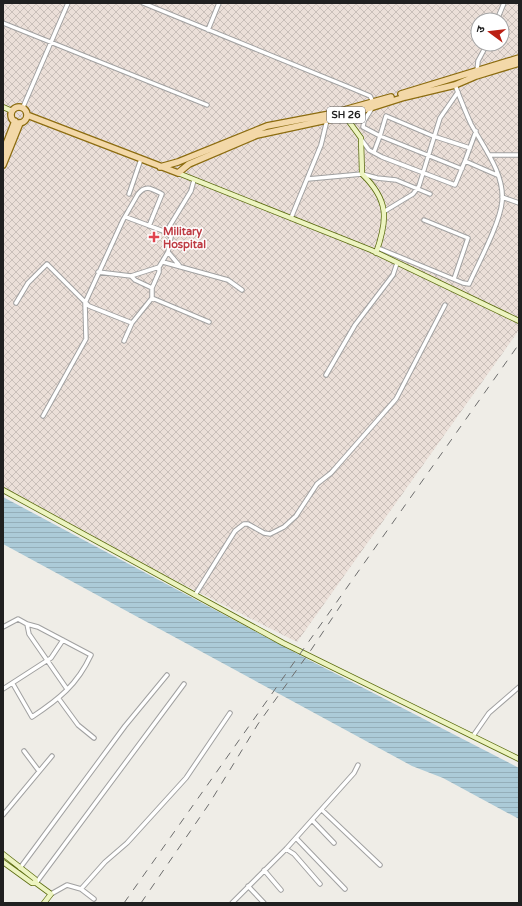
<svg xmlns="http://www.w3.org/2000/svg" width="522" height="906" font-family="'Varela Round','Noto Sans Devanagari',sans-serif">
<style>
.military{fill:url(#military-cross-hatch);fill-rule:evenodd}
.water{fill:url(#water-rules)}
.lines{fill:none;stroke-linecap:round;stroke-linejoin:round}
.street-casing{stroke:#a1a1a1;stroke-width:5.5}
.secondary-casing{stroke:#5c6d10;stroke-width:6}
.primary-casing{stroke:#8c6c0f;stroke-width:8}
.street{stroke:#fff;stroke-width:3.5}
.secondary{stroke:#edf4c1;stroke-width:4.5}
.primary{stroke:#f3d8a8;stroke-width:5.5}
.rail{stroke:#6e6e6e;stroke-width:1;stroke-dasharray:8 8;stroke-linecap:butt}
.health-dot{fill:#e0444e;stroke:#fff;stroke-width:1.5}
.labels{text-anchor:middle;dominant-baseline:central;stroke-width:3;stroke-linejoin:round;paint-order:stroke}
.shield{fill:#fff;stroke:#636363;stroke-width:1}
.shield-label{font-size:10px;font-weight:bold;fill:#202020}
.health-label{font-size:11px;font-weight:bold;fill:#be3a42;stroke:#fff;text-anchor:start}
</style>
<defs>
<pattern id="military-cross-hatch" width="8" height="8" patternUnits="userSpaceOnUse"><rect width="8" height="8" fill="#ebdfd8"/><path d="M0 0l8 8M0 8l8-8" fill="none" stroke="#c9bfb9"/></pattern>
<pattern id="water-rules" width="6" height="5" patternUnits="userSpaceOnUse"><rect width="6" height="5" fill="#accbd8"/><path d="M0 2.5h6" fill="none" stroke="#94aeb9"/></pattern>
</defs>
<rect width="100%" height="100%" fill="#efede7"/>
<!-- military -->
<path class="military" d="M 3,3 L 519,3 L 519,330 L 297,642 L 3,493 ZM 478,20 L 502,20 L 502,44 L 478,44 Z"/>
<!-- water -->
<path class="water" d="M 3,497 L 311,661 L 519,768 L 519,819 L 443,778 L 412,766 L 3,544 Z"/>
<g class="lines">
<!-- street casing -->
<g class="street-casing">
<path id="street" d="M 143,3 L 351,88 L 370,96 L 373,102
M 497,20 L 504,3
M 3,23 L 207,105
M 208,30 L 219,3
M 477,71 L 478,61 L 487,44
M 23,107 L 68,3
M 372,108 L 364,121 L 363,127 L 380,136 L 386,116 L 433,136 L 470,148
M 476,131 L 465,161 L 497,175
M 361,139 L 369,150 L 382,157 L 455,185 L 465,161
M 374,152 L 380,136 L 462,169
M 489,155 L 519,155
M 308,179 L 362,174 L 377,178 L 396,180 L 430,194
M 129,194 L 141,159
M 502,197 L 519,203
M 385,211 L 413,194 L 419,186 L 440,118 L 458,92
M 291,218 L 321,145 L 327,120
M 424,220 L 468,238 L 454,279
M 166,232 L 191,191 L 194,180
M 378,248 L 463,283 L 469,284 C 478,264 500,223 502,202 C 505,174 484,148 471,124 C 465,111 460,98 455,85
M 168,252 L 179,265
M 163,262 L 228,280 L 242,290
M 98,272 L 131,276 L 159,267 L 168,252 L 171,237 L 166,232 L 126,217
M 131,276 L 135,280 L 152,288
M 152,298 L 209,322
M 16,303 L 28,283 L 47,264 L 89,306 L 132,323
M 124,341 L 132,323 L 152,298 L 152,288 L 159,272 L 159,267
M 326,375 L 355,325 L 393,275 L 397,263
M 43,416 L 86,339 L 85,303 L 123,220 L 138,194 C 146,184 152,189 162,194 L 149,226
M 195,595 L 235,531 L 244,524 L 248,524 L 264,533 L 270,534 L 284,527 L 296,516 L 317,484 L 331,473 L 396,399 L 445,305
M 27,624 L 29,634 L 67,689
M 3,627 L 18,619 L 27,624 L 38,627 L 91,655 C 77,685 59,699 32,717 L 13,684
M 3,689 L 51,658 L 63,640
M 59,699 L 78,725 L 94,738
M 473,736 L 489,713 L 519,687
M 24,751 L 39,771
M 322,810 L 380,865
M 3,815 L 52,756
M 312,820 L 334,843
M 296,838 L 345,889
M 286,849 L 294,854 L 320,884
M 20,868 L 125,726 L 167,675
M 264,870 L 281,890
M 36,883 L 184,684
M 248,886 L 264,903
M 81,889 L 105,862 L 127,843 L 186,778 L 230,713
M 51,894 L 67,885 L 81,889 L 94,899
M 232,903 L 286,849 L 354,773 L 358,765"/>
</g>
<!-- secondary casing -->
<g class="secondary-casing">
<path id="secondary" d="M 3,107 L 12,111
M 345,116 L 361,138 L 362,174 C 389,200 388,219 376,253
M 178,173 L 371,250 L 519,321
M 3,490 L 283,643 L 519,759
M 3,854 L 35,879 L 36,883
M 3,862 L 32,883 L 36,883 L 51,894 L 44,903"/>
</g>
<!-- primary casing -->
<g class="primary-casing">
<path id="primary" d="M 401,94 L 519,58
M11 115a8 8 0 1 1 16 0a8 8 0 1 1-16 0Z
M 27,115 L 178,173 L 189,164 L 257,135 L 345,116 L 405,97 L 455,85 L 476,76 L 519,63
M 3,152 L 15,121
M 3,165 L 20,123
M 160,167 L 178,162 L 267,126 L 330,114 L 391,97"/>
</g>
<!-- street -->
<use href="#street" class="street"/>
<!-- secondary -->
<use href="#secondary" class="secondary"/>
<!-- primary -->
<use href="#primary" class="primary"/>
<!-- rail -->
<path class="rail" d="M 124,903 L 519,344
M 141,903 L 209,804 L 258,724 L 311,650 L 343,602"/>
</g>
<!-- markers -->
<path class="health-dot" d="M152 231h4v4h4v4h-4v4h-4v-4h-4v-4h4z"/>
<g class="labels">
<!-- shield labels -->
<rect class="shield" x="327" y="107" width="38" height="16" rx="3"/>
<g class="shield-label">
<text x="346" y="115">SH 26</text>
</g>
<!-- health labels -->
<g class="health-label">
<text x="163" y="231">Military<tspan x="163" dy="13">Hospital</tspan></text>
</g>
</g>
<!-- border -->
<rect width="522" height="906" fill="none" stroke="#202020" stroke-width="8"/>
<!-- north arrow -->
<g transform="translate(490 32) rotate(285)"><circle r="19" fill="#ffffff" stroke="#a6a6a6"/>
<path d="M0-3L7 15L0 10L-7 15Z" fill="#bb2014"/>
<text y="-6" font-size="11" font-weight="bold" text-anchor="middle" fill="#202020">उ</text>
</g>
</svg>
